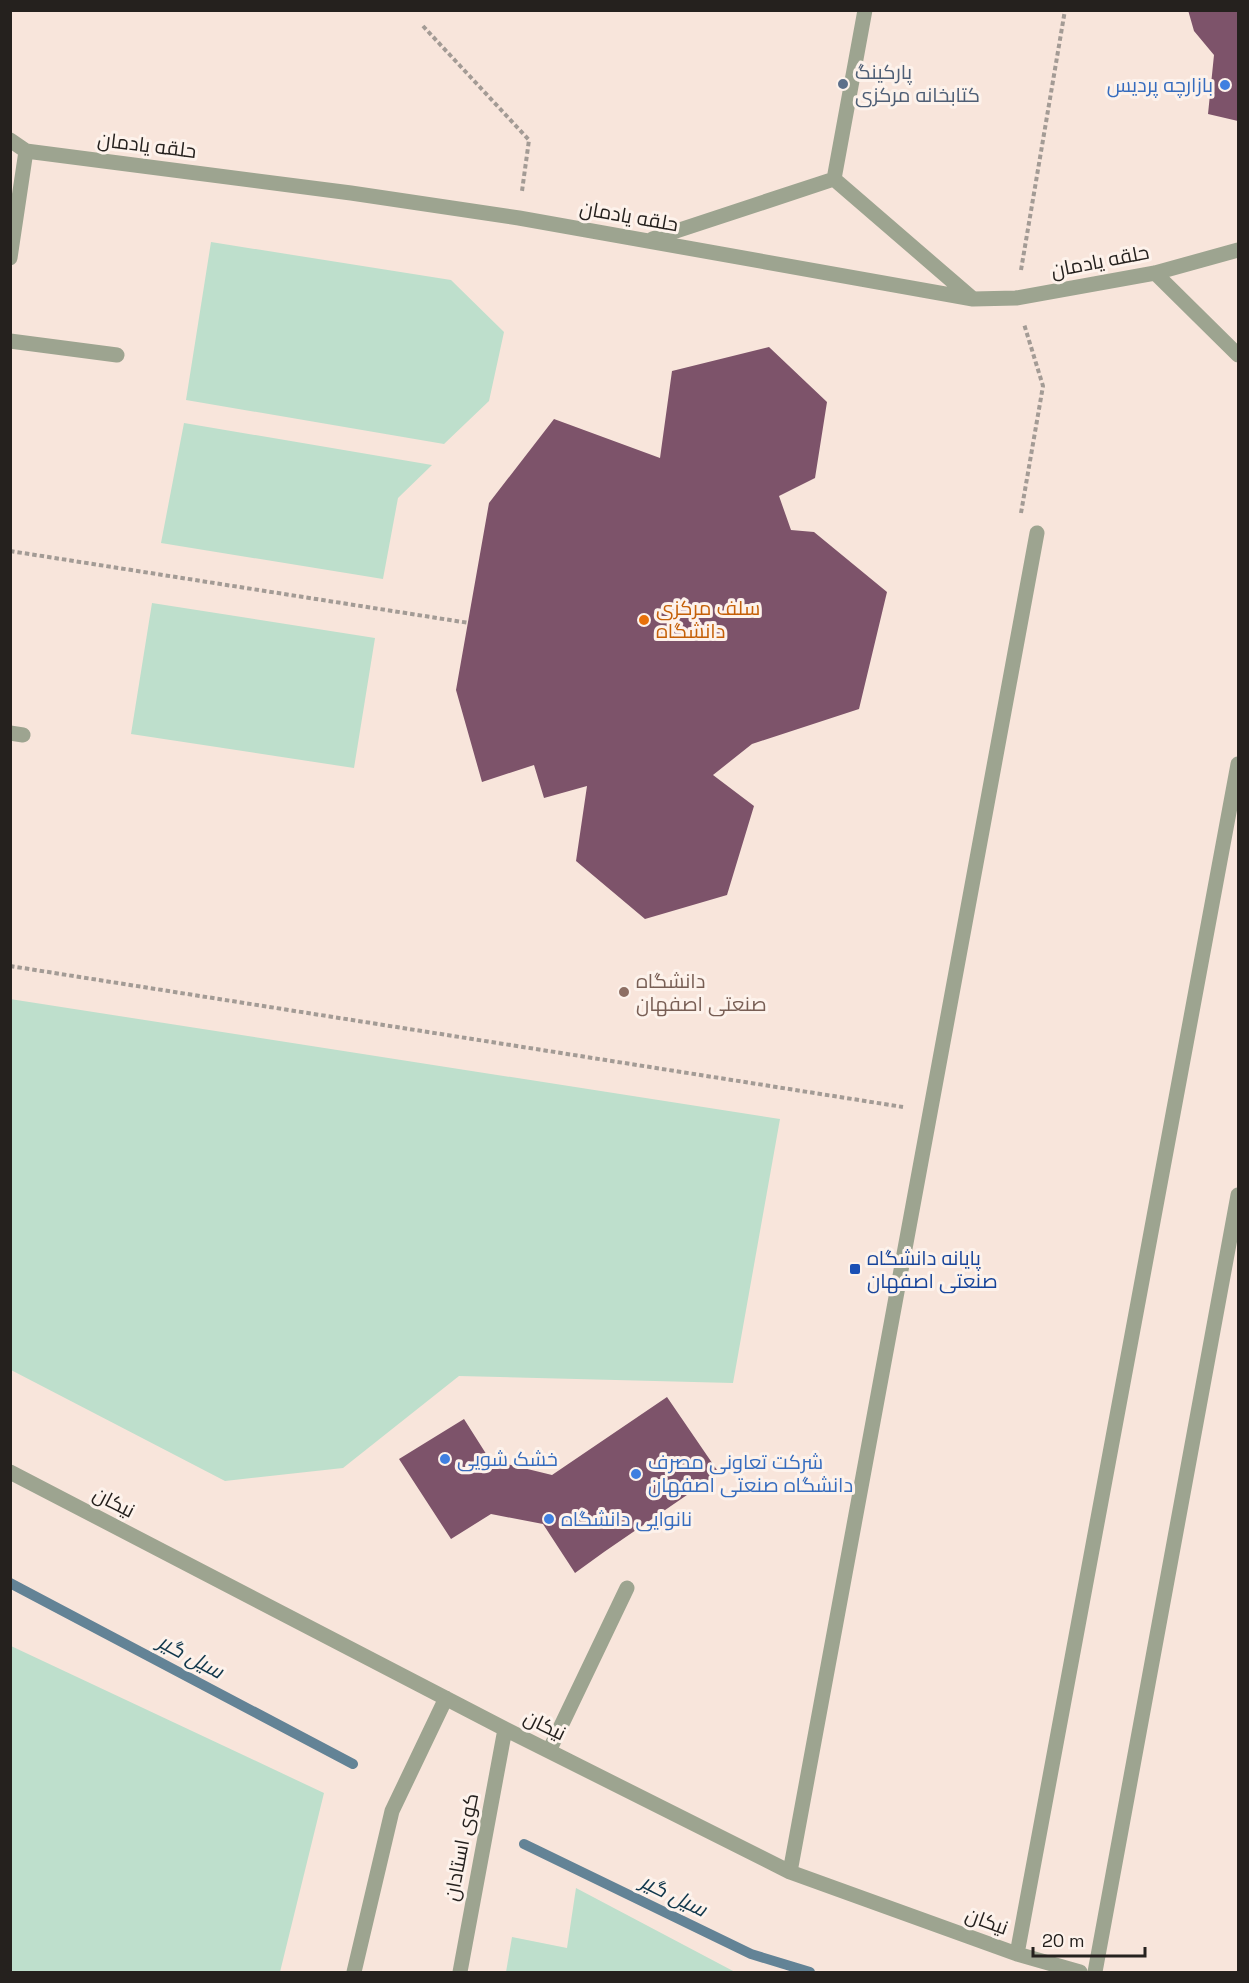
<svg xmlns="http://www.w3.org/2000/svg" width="1249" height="1983" font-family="'Space Grotesk',Cairo,sans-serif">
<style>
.built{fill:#f8e5db}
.green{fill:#bedfcc}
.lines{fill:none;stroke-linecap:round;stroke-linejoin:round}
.stream{stroke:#638396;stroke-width:10}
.building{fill:#7d536a}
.path{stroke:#a39b95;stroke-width:4;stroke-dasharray:4.5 3;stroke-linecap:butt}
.lane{stroke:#9da490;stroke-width:15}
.service-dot{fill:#5c6f8a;stroke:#fdf2eb;stroke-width:2}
.shop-dot{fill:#3f7fe0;stroke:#fdf2eb;stroke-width:2}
.food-dot{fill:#e8710a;stroke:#fdf2eb;stroke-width:2}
.education-dot{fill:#8d6e63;stroke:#fdf2eb;stroke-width:2}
.transit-dot{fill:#1a4fb4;stroke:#fdf2eb;stroke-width:2}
.labels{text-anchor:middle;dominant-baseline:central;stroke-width:6;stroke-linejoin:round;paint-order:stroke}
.service-label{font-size:20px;fill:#4e5e75;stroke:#fdf2eb;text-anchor:start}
.shop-label{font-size:20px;fill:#366cbe;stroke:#fdf2eb;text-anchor:start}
.street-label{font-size:20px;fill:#25211e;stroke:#fdf2eb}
.food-label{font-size:20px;fill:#c56008;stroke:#fdf2eb;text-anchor:start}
.education-label{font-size:20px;fill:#785e54;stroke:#fdf2eb;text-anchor:start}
.transit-label{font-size:20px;fill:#164399;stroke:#fdf2eb;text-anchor:start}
.water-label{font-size:21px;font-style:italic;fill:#0f364b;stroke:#fdf2eb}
</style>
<rect width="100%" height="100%" fill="#fdf2eb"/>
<!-- built -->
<path class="built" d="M 11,11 L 1238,11 L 1238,1972 L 11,1972 Z"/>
<!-- green -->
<path class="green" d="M 211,242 L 451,280 L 504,332 L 489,401 L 444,444 L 186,400 Z
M 184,423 L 432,465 L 398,498 L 383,579 L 161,543 Z
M 152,603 L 375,638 L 354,768 L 131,734 Z
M 10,999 L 780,1119 L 733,1383 L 459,1376 L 343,1468 L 225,1481 L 11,1370 Z
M 11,1646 L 324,1793 L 280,1972 L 11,1972 Z
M 576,1888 L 735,1972 L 506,1972 L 512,1937 L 567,1948 Z"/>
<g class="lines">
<!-- stream -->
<path class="stream" d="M 10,1583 L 353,1764
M 524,1844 L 751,1954 L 810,1972"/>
</g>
<!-- building -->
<path class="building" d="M 1188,10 L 1238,10 L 1238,121 L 1208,114 L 1214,55 L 1194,31 Z
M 769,347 L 827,402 L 815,478 L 779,496 L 791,530 L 814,532 L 887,592 L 859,709 L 752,744 L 713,775 L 754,806 L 727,895 L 645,919 L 576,861 L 587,786 L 544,798 L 534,765 L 482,782 L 456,690 L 489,503 L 554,419 L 660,458 L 672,371 Z
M 667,1397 L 719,1473 L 604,1552 L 575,1573 L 543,1524 L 491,1514 L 451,1539 L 399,1459 L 464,1419 L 490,1460 L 552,1475 Z"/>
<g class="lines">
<!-- path -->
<path class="path" d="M 423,26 L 529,140 L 522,191
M 1021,270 L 1065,10
M 1021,513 L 1043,386 L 1024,324
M 10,551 L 469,623
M 10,966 L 903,1107"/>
<!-- lane -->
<path class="lane" d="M 10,140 L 26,151 L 351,193 L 519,218 L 973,299 L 1016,298 L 1155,273 L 1238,250
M 834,179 L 973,299
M 834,179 L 865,10
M 652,239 L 834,179
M 10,258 L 26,151
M 1155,273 L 1238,355
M 10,341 L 117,355
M 10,733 L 23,735
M 10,1472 L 505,1729 L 790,1872 L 1017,1954 L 1080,1972
M 549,1751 L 627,1588
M 790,1872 L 1037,533
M 1017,1954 L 1238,764
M 354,1972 L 392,1811 L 446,1698
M 460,1972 L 505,1729
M 1095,1972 L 1238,1195"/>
</g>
<!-- markers -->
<circle class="service-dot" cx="843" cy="84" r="6"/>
<g class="shop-dot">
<circle cx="1225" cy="85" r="6"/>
<circle cx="445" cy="1459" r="6"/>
<circle cx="636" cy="1474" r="6"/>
<circle cx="549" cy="1519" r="6"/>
</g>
<circle class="food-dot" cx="644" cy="620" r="6"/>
<circle class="education-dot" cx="624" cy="992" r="6"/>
<rect class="transit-dot" x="849" y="1263" width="12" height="12" rx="3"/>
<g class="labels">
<!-- service labels -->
<g class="service-label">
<text x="855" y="72">پارکینگ<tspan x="855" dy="23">کتابخانه مرکزی</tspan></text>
</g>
<!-- shop labels -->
<g class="shop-label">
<text x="1213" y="85" text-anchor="end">بازارچه پردیس</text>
<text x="457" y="1459">خشک شویی</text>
<text x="648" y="1462">شرکت تعاونی مصرف<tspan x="648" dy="23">دانشگاه صنعتی اصفهان</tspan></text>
<text x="561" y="1519">نانوایی دانشگاه</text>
</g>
<!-- street labels -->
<g class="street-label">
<text transform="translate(147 145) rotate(7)">حلقه یادمان</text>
<text transform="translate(629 216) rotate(10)">حلقه یادمان</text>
<text transform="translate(1100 261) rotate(-11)">حلقه یادمان</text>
<text transform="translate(114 1502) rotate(27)">نیکان</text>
<text transform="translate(545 1725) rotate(26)">نیکان</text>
<text transform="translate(461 1847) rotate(-79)">کوی استادان</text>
<text transform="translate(987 1921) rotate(20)">نیکان</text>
</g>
<!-- food labels -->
<g class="food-label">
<text x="656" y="608">سلف مرکزی<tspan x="656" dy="23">دانشگاه</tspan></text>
</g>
<!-- education labels -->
<g class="education-label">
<text x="636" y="981">دانشگاه<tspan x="636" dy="23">صنعتی اصفهان</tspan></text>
</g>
<!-- transit labels -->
<g class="transit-label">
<text x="867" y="1258">پایانه دانشگاه<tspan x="867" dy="23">صنعتی اصفهان</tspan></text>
</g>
<!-- water labels -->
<g class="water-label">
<text transform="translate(191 1656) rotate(28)">سیل گیر</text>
<text transform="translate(674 1895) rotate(26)">سیل گیر</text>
</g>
</g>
<!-- border -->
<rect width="1249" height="1983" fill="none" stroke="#25211e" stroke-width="24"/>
<!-- scale -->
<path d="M1033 1947v9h112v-9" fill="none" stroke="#25211e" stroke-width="3"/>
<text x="1042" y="1947" font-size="18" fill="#25211e" stroke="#fdf2eb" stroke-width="4.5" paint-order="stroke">20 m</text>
</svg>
